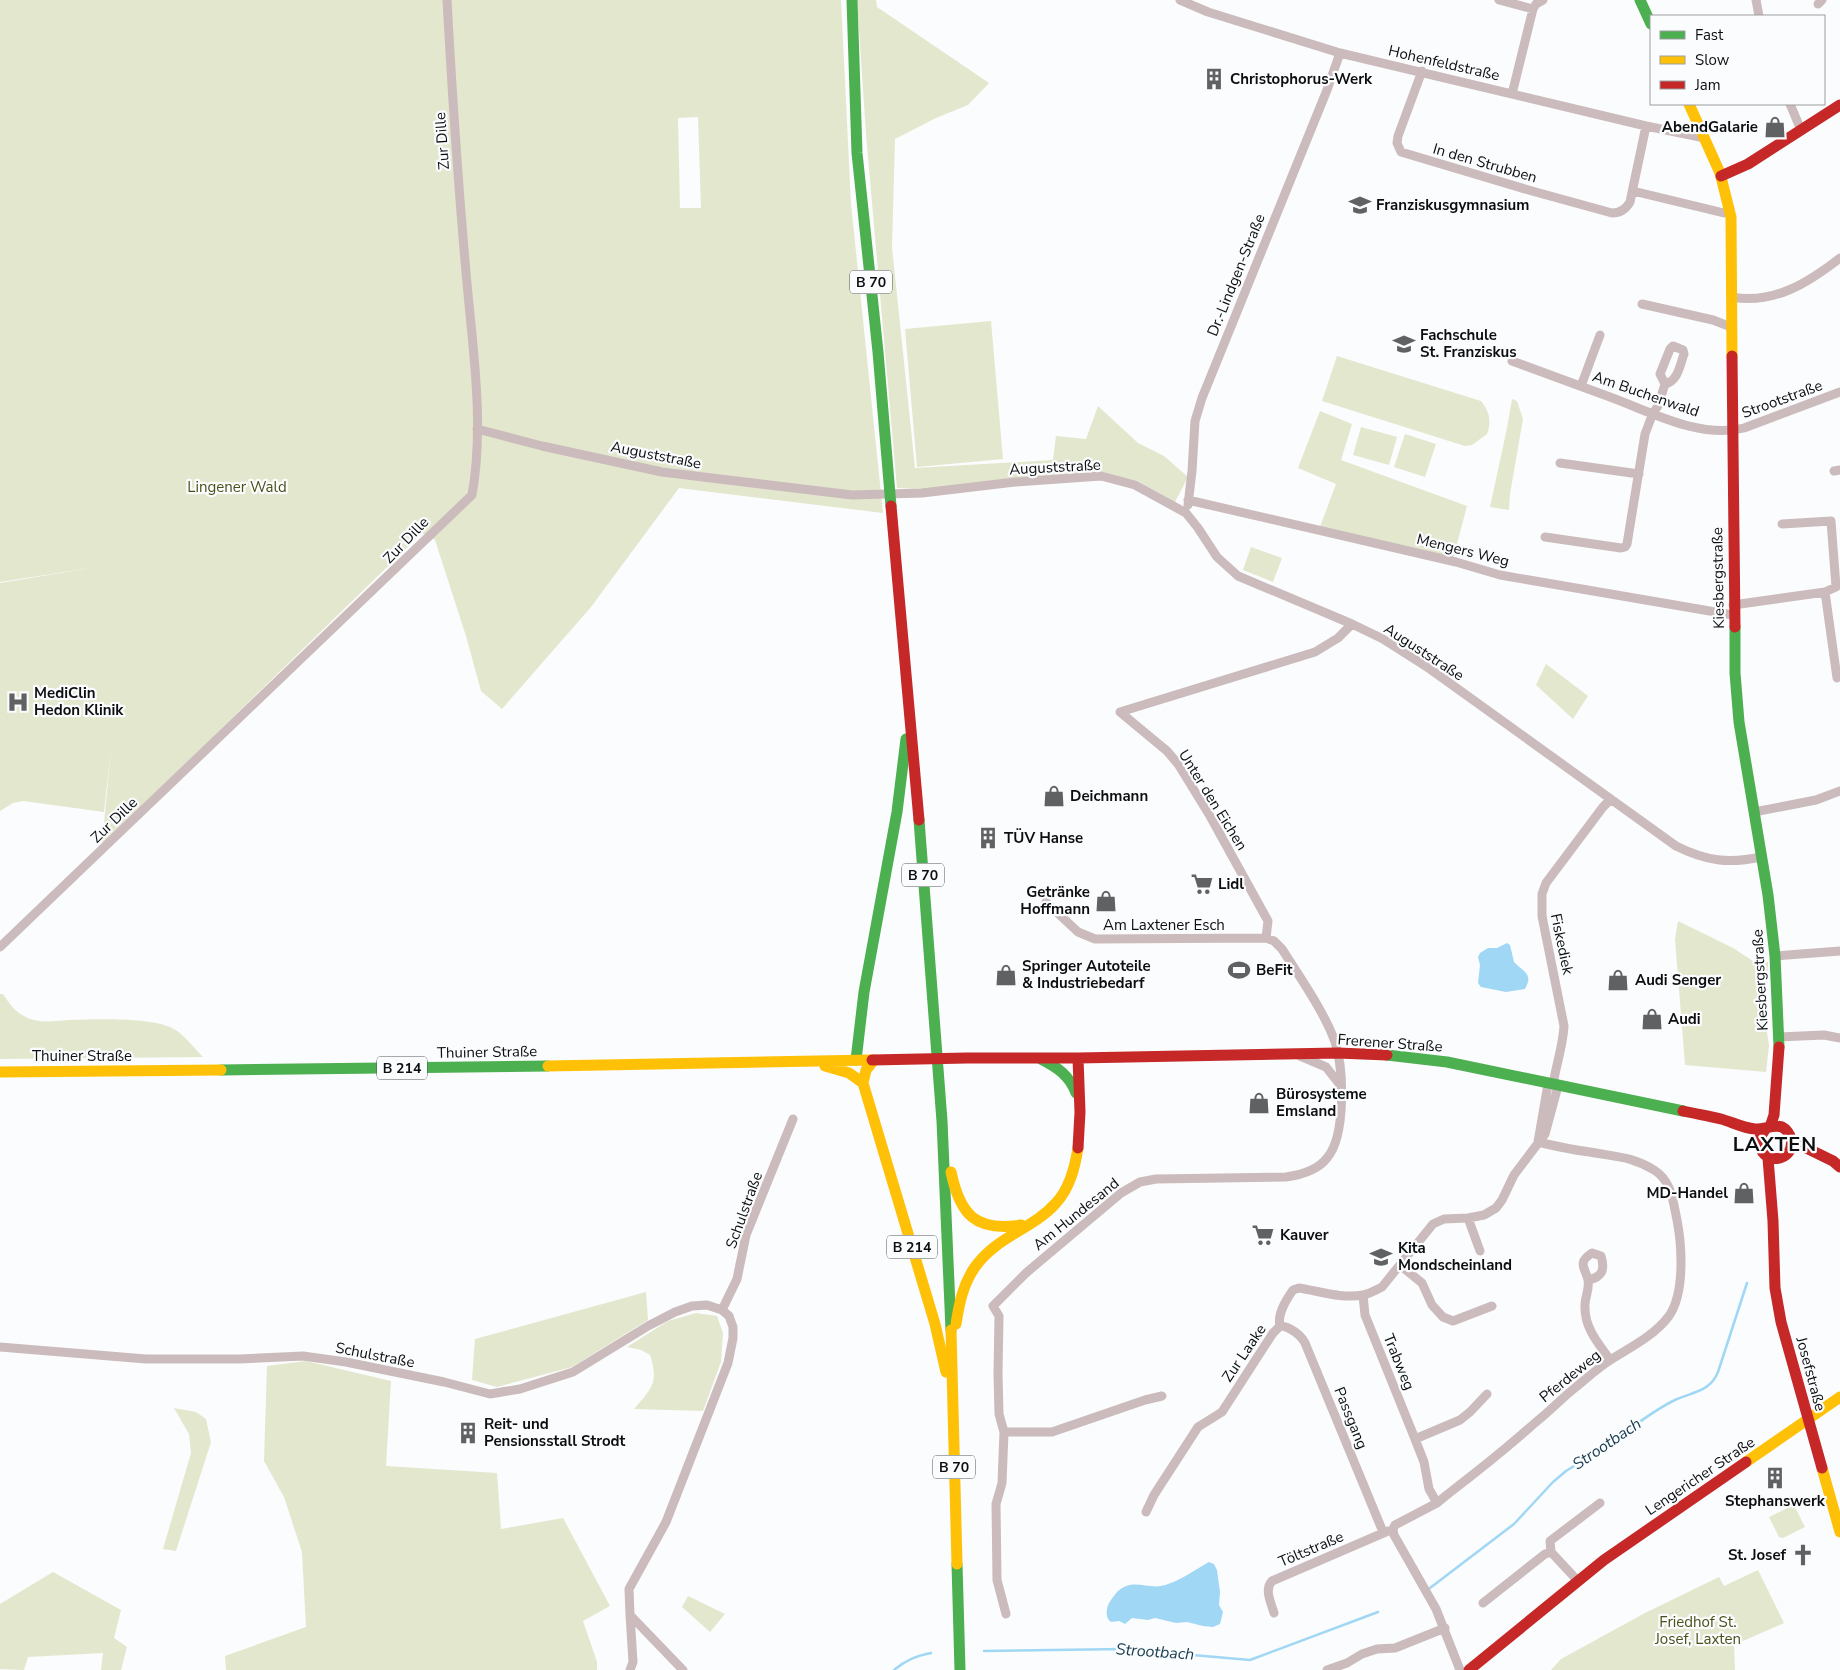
<svg xmlns="http://www.w3.org/2000/svg" width="1840" height="1670" font-family="'Nunito Sans',sans-serif">
<style>
.green{fill:#e3e7cd;fill-rule:evenodd}
.water{fill:#a0d7f5}
.lines{fill:none;stroke-linecap:round;stroke-linejoin:round}
.stream{stroke:#a0d7f5;stroke-width:2.5}
.street{stroke:#cbbbbc;stroke-width:9}
.fast{stroke:#4caf50;stroke-width:11}
.slow{stroke:#ffc107;stroke-width:11}
.jam{stroke:#c62828;stroke-width:11}
.labels{text-anchor:middle;dominant-baseline:central;stroke-width:4.5;stroke-linejoin:round;paint-order:stroke}
.shield{fill:#fafcfe;stroke:#535557;stroke-width:1}
.shield-label{font-size:14px;font-weight:bold;fill:#0c0e10}
.street-label{font-size:15px;fill:#0c0e10;stroke:#fafcfe}
.poi-label{font-size:15px;font-weight:bold;fill:#0c0e10;stroke:#fafcfe;text-anchor:start}
.park-label{font-size:15px;fill:#4b5019;stroke:#fafcfe}
.water-label{font-size:16px;font-style:italic;fill:#183b4d;stroke:#fafcfe}
.district-label{font-size:20px;font-weight:bold;letter-spacing:1px;fill:#0c0e10;stroke:#fafcfe}
</style>
<rect width="100%" height="100%" fill="#fbfcfd"/>
<!-- green -->
<path class="green" d="M 0,0 L 841,0 L 851,204 L 883,513 L 679,488 L 591,607 L 502,709 L 481,691 L 466,636 L 435,540 L 422,533 L 102,845 L 111,749 L 104,812 L 23,801 L 13,803 L 0,811 L 0,583 L 97,567 L 0,582 ZM 698,117 L 701,208 L 680,208 L 678,118 Z
M 857,0 L 876,0 L 877,7 L 989,83 L 968,105 L 936,118 L 895,139 L 892,247 L 915,468 L 1053,460 L 1056,436 L 1086,439 L 1098,406 L 1138,443 L 1164,456 L 1188,477 L 1175,502 L 1138,481 L 1102,473 L 923,489 L 897,488 L 866,134 Z
M 991,321 L 1003,459 L 917,467 L 905,329 Z
M 1337,356 L 1481,401 C 1489,411 1492,421 1487,434 L 1472,445 L 1465,446 L 1322,401 Z
M 1512,399 L 1517,401 L 1523,419 L 1510,494 L 1509,510 L 1490,507 L 1507,428 Z
M 1320,411 L 1352,424 L 1341,460 L 1467,506 L 1453,559 L 1320,527 L 1336,484 L 1298,468 Z
M 1361,427 L 1397,437 L 1389,465 L 1353,455 Z
M 1405,434 L 1436,444 L 1425,477 L 1394,467 Z
M 1251,547 L 1282,558 L 1273,582 L 1243,570 Z
M 1546,664 L 1588,696 L 1573,719 L 1536,685 Z
M 1678,921 L 1733,948 L 1753,961 L 1768,962 L 1767,988 L 1763,1008 L 1769,1045 L 1766,1072 L 1685,1065 L 1675,939 Z
M 0,994 L 3,994 C 9,1003 14,1011 24,1016 C 37,1024 54,1021 69,1020 C 93,1019 151,1017 172,1028 C 184,1034 194,1048 203,1057 L 0,1059 Z
M 646,1292 L 648,1320 L 572,1367 L 497,1387 L 472,1380 L 475,1339 Z
M 696,1313 L 717,1316 L 723,1333 L 721,1362 L 703,1411 L 634,1409 C 652,1388 659,1383 650,1355 L 641,1350 L 627,1347 L 668,1321 Z
M 306,1361 L 391,1381 L 386,1466 L 497,1473 L 501,1529 L 563,1518 L 610,1606 L 583,1621 L 597,1662 L 597,1670 L 226,1670 L 225,1656 L 306,1627 L 302,1552 L 284,1497 L 264,1461 L 267,1366 Z
M 174,1408 L 196,1412 L 206,1419 L 211,1442 L 176,1551 L 163,1549 L 191,1453 L 189,1434 Z
M 1794,1505 L 1805,1527 L 1783,1538 L 1779,1537 L 1769,1517 Z
M 1758,1570 L 1784,1623 L 1734,1645 L 1735,1670 L 1551,1670 L 1561,1659 L 1645,1613 L 1719,1577 L 1724,1586 Z
M 53,1572 L 121,1610 L 114,1638 L 127,1647 L 121,1670 L 101,1670 L 103,1653 L 28,1657 L 24,1670 L 0,1669 L 0,1604 Z
M 688,1596 L 725,1614 L 710,1632 L 682,1607 Z"/>
<!-- water -->
<path class="water" d="M 1507,943 L 1510,945 L 1514,962 C 1523,972 1534,973 1525,989 L 1506,992 L 1481,987 L 1478,983 L 1480,965 L 1478,957 L 1480,953 L 1488,948 L 1497,948 Z
M 1209,1562 L 1214,1564 L 1217,1570 L 1220,1592 L 1219,1605 L 1223,1612 L 1220,1624 L 1213,1627 L 1203,1626 L 1187,1622 L 1176,1623 L 1155,1618 L 1148,1620 L 1132,1618 L 1125,1624 L 1119,1621 L 1111,1622 C 1107,1619 1106,1615 1107,1609 C 1108,1603 1113,1597 1117,1592 C 1134,1576 1149,1592 1168,1584 C 1183,1579 1196,1569 1209,1562 Z"/>
<g class="lines">
<!-- stream -->
<path class="stream" d="M 1430,1588 L 1514,1524 L 1553,1482 L 1566,1471 C 1581,1462 1597,1452 1611,1442 C 1632,1428 1652,1411 1675,1400 C 1692,1392 1710,1392 1718,1372 L 1747,1283
M 984,1651 L 1124,1649 L 1250,1660 L 1378,1612
M 894,1670 C 906,1660 916,1656 931,1653"/>
<!-- street -->
<path class="street" d="M 1180,0 L 1208,12 L 1340,53 L 1646,126 L 1705,138
M 1499,0 L 1533,9
M 1756,0 L 1759,16
M 1818,4 L 1822,0
M 1422,71 L 1398,136 L 1397,143 L 1401,152 L 1532,191 L 1612,213 C 1621,213 1626,209 1630,202 L 1646,126
M 1512,94 L 1533,9 L 1536,4 L 1543,0
M 1790,104 L 1801,130
M 1633,191 L 1724,213
M 1732,297 C 1774,305 1809,282 1840,258
M 1642,304 L 1713,320 L 1731,327
M 1512,361 C 1545,373 1578,385 1610,397 C 1651,412 1699,439 1744,428 L 1840,392
M 1581,386 L 1600,335
M 477,429 L 542,446 L 662,472 L 852,495 L 922,493 L 1015,482 L 1101,476 L 1135,485 L 1186,513 L 1198,528 L 1217,557 L 1238,576 L 1352,624 L 1383,639 L 1430,669 L 1676,846 C 1706,861 1729,864 1761,857
M 1560,463 L 1639,474
M 1834,471 L 1840,470
M 1188,500 L 1456,562 L 1500,575 L 1733,615
M 1188,505 L 1192,471 L 1195,421 L 1202,398 L 1327,90 L 1340,53
M 1545,537 L 1621,548 L 1625,547 L 1627,544 L 1645,434 L 1653,413 L 1658,406 L 1665,384 C 1678,381 1680,365 1684,354 L 1683,350 L 1673,346 L 1670,349 L 1660,374 L 1665,384
M 1825,592 L 1837,678
M 1733,605 L 1825,592 L 1836,587 L 1831,521 L 1782,524
M 1754,812 L 1816,800 L 1840,791
M 1046,902 L 1078,932 L 1095,939 L 1266,938
M 0,947 L 472,495 C 485,423 472,344 466,272 C 458,182 452,91 447,0
M 1775,956 L 1840,951
M 1778,1037 L 1824,1035 L 1840,1038
M 1300,1056 L 1326,1067 L 1341,1086
M 1553,1085 C 1556,1065 1563,1046 1564,1026 L 1542,916 L 1542,894 L 1546,883 L 1603,807 L 1611,799
M 1538,1142 L 1548,1084
M 1468,1218 L 1480,1251
M 1400,1265 L 1422,1283 L 1432,1305 L 1443,1317 L 1453,1321 L 1492,1306
M 1588,1280 C 1603,1277 1605,1269 1601,1256 L 1592,1253 C 1576,1263 1586,1269 1588,1280 C 1590,1289 1584,1299 1585,1308 C 1585,1329 1599,1344 1610,1360
M 1363,1295 L 1365,1315 L 1415,1439 L 1424,1462 L 1429,1489 L 1437,1503
M 722,1310 L 737,1279 L 746,1235 L 793,1119
M 1280,1326 C 1277,1314 1286,1300 1293,1290 L 1299,1288 C 1319,1291 1342,1299 1363,1295 C 1370,1294 1376,1290 1382,1287 L 1433,1224 L 1444,1219 L 1468,1218 L 1484,1215 L 1496,1208 L 1502,1200 L 1514,1175 L 1545,1134 L 1558,1086
M 1280,1326 C 1289,1326 1301,1335 1305,1343 L 1383,1532
M 0,1347 L 146,1359 L 240,1359 L 303,1356 L 346,1362 L 444,1382 L 490,1394 L 520,1389 L 573,1372 L 648,1326 L 675,1312 L 692,1306 L 707,1305 L 722,1310 L 729,1316 L 733,1327 L 733,1338 L 728,1363 L 666,1522 L 629,1589 L 630,1615 L 683,1670
M 1004,1432 L 1052,1432 L 1145,1400 L 1162,1396
M 1415,1439 L 1460,1420 L 1470,1412 L 1487,1394
M 1146,1512 L 1154,1495 L 1198,1427 L 1222,1412 L 1273,1333 L 1280,1326
M 1551,1552 L 1550,1541 L 1600,1503
M 1483,1603 L 1545,1554 L 1551,1552 L 1577,1580
M 1274,1613 C 1271,1603 1264,1589 1272,1581 L 1388,1531
M 1006,1614 L 997,1580 L 996,1504 L 1002,1483 L 1004,1432 L 999,1414 L 998,1373 L 999,1316 L 993,1306 L 1026,1273 L 1121,1193 L 1140,1182 L 1156,1179 L 1286,1177 C 1300,1175 1318,1170 1327,1158 C 1346,1136 1344,1069 1335,1042 C 1325,1013 1299,976 1282,949 L 1274,941 L 1266,938 L 1268,921 L 1210,816 L 1178,764 L 1167,751 L 1120,712 L 1315,652 L 1338,638 L 1352,624
M 630,1670 L 633,1662 L 630,1615
M 1327,1670 L 1347,1663 L 1362,1654 L 1377,1649 L 1395,1648 L 1445,1628
M 1460,1670 L 1436,1609 L 1394,1535 L 1393,1529 L 1395,1525 L 1437,1503 L 1448,1494 C 1478,1471 1508,1447 1536,1422 C 1550,1411 1562,1398 1576,1387 C 1587,1378 1599,1367 1612,1359 C 1631,1347 1655,1335 1669,1316 C 1685,1293 1682,1246 1677,1220 C 1673,1202 1672,1181 1654,1170 C 1631,1156 1616,1157 1590,1152 C 1572,1150 1555,1146 1538,1142"/>
<!-- fast -->
<path class="fast" d="M 852,0 L 857,153 L 878,352 L 891,506
M 1640,0 L 1651,24
M 1735,627 L 1735,673 L 1739,722 L 1768,895 L 1775,956 L 1779,1047
M 919,820 L 942,1121 L 951,1330
M 1387,1055 L 1447,1062 L 1683,1111
M 1041,1059 C 1057,1067 1070,1076 1076,1093
M 856,1060 L 864,992 L 897,812 L 906,739
M 221,1070 L 548,1066
M 957,1564 L 960,1670"/>
<!-- slow -->
<path class="slow" d="M 1689,104 L 1720,173 L 1731,217 L 1732,356
M 874,1060 L 866,1070 L 863,1083 L 935,1324 L 946,1372
M 548,1066 L 872,1060
M 825,1066 L 849,1073 L 863,1083
M 0,1072 L 221,1070
M 951,1172 C 960,1215 976,1232 1021,1225
M 956,1324 C 959,1304 963,1284 975,1267 C 997,1236 1033,1229 1056,1203 C 1070,1188 1075,1167 1078,1148
M 951,1330 L 957,1564
M 1746,1462 L 1840,1397
M 1822,1468 L 1840,1532"/>
<!-- jam -->
<path class="jam" d="M 1721,176 L 1748,164 L 1840,105
M 1732,356 L 1735,627
M 891,506 L 919,820
M 1078,1058 L 1338,1053 L 1387,1055
M 872,1060 L 967,1058 L 1078,1058 L 1080,1112 L 1078,1148
M 1683,1111 C 1696,1114 1709,1116 1721,1119 C 1732,1122 1743,1128 1755,1129 C 1764,1130 1773,1124 1782,1127 C 1786,1129 1790,1134 1791,1139 C 1796,1162 1759,1168 1759,1139 L 1766,1128
M 1770,1127 L 1774,1115 L 1779,1047
M 1792,1141 L 1833,1161 L 1840,1167
M 1768,1158 L 1773,1221 L 1775,1288 L 1781,1322 L 1822,1468
M 1469,1670 L 1604,1560 L 1746,1462"/>
</g>
<!-- icons -->
<defs>
<g id="building-bare" transform="scale(1.725)"><path d="M-4-6H4V6H1V3H-1V6H-4ZM-2.5-4.3h1.7v1.8h-1.7ZM.8-4.3h1.7v1.8H.8ZM-2.5-1h1.7V.8h-1.7ZM.8-1h1.7V.8H.8Z" fill="#606163" stroke="#fafcfe" stroke-width="2.5" paint-order="stroke"/></g>
<g id="shop-bare" transform="scale(1.725)"><path d="M-5-2.5h2.3a2.7 3.5 0 0 1 5.4 0H5L5.5 6h-11ZM-1.5-2.5h3a1.5 2.3 0 0 0-3 0Z" fill="#606163" stroke="#fafcfe" stroke-width="2.5" paint-order="stroke"/></g>
<g id="school-bare" transform="scale(1.725)"><path d="M0-5L7-2L0 1L-7-2ZM-4 1L0 2.5L4 1V4Q0 6-4 4Z" fill="#606163" stroke="#fafcfe" stroke-width="2.5" paint-order="stroke"/></g>
<g id="hospital-bare" transform="scale(1.725)"><path d="M-5-5h3v3.5h4V-5h3V5h-3V1.5h-4V5h-3Z" fill="#606163" stroke="#fafcfe" stroke-width="2.5" paint-order="stroke"/></g>
<g id="supermarket-bare" transform="scale(1.725)"><path d="M-6-5.5h2.5l.6 2H6L4.5 2H-2.5L-4.4-4H-6ZM-1.5 3.2a1.3 1.3 0 1 0 .1 0ZM3 3.2a1.3 1.3 0 1 0 .1 0Z" fill="#606163" stroke="#fafcfe" stroke-width="2.5" paint-order="stroke"/></g>
<g id="stadium-bare" transform="scale(1.725)"><path d="M0-5a6.5 5 0 1 0 0 10a6.5 5 0 1 0 0-10ZM-3.5-1.8h7v3.6h-7Z" fill="#606163" stroke="#fafcfe" stroke-width="2.5" paint-order="stroke"/></g>
<g id="church-bare" transform="scale(1.725)"><path d="M-1.2-6h2.4v3.5h3.3v2.4h-3.3V6h-2.4V-.1h-3.3v-2.4h3.3Z" fill="#606163" stroke="#fafcfe" stroke-width="2.5" paint-order="stroke"/></g>
</defs>
<g fill-rule="evenodd">
<use href="#building-bare" x="1214" y="79"/>
<use href="#shop-bare" x="1775" y="127"/>
<use href="#school-bare" x="1360" y="205"/>
<use href="#school-bare" x="1404" y="344"/>
<use href="#hospital-bare" x="18" y="702"/>
<use href="#shop-bare" x="1054" y="796"/>
<use href="#building-bare" x="988" y="838"/>
<use href="#supermarket-bare" x="1202" y="884"/>
<use href="#shop-bare" x="1106" y="901"/>
<use href="#stadium-bare" x="1239" y="970"/>
<use href="#shop-bare" x="1006" y="975"/>
<use href="#shop-bare" x="1618" y="980"/>
<use href="#shop-bare" x="1652" y="1019"/>
<use href="#shop-bare" x="1259" y="1103"/>
<use href="#shop-bare" x="1744" y="1193"/>
<use href="#supermarket-bare" x="1263" y="1235"/>
<use href="#school-bare" x="1381" y="1257"/>
<use href="#building-bare" x="468" y="1433"/>
<use href="#building-bare" x="1775" y="1478"/>
<use href="#church-bare" x="1803" y="1555"/>
</g>
<g class="labels">
<!-- shield labels -->
<g class="shield">
<rect x="850" y="270.5" width="42" height="23" rx="4"/>
<rect x="902" y="863.5" width="42" height="23" rx="4"/>
<rect x="377" y="1056.5" width="50" height="23" rx="4"/>
<rect x="887" y="1235.5" width="50" height="23" rx="4"/>
<rect x="933" y="1455.5" width="42" height="23" rx="4"/>
</g>
<g class="shield-label">
<text x="871" y="282">B 70</text>
<text x="923" y="875">B 70</text>
<text x="402" y="1068">B 214</text>
<text x="912" y="1247">B 214</text>
<text x="954" y="1467">B 70</text>
</g>
<!-- street labels -->
<g class="street-label">
<text transform="translate(1444 63) rotate(13)">Hohenfeldstraße</text>
<text transform="translate(442 141) rotate(-94)">Zur Dille</text>
<text transform="translate(1485 163) rotate(16)">In den Strubben</text>
<text transform="translate(1236 275) rotate(-68)">Dr.-Lindgen-Straße</text>
<text transform="translate(1646 394) rotate(19)">Am Buchenwald</text>
<text transform="translate(1782 399) rotate(-20)">Strootstraße</text>
<text transform="translate(656 455) rotate(11)">Auguststraße</text>
<text transform="translate(1055 467) rotate(-3)">Auguststraße</text>
<text transform="translate(406 540) rotate(-46)">Zur Dille</text>
<text transform="translate(1463 550) rotate(14)">Mengers Weg</text>
<text transform="translate(1718 578) rotate(-91)">Kiesbergstraße</text>
<text transform="translate(1424 652) rotate(33)">Auguststraße</text>
<text transform="translate(1213 800) rotate(58)">Unter den Eichen</text>
<text transform="translate(114 820) rotate(-44)">Zur Dille</text>
<text x="1164" y="925">Am Laxtener Esch</text>
<text transform="translate(1562 944) rotate(78)">Fiskediek</text>
<text transform="translate(1760 980) rotate(-93)">Kiesbergstraße</text>
<text transform="translate(1390 1043) rotate(4)">Frerener Straße</text>
<text transform="translate(487 1052) rotate(-1)">Thuiner Straße</text>
<text x="82" y="1056">Thuiner Straße</text>
<text transform="translate(744 1210) rotate(-70)">Schulstraße</text>
<text transform="translate(1076 1214) rotate(-39)">Am Hundesand</text>
<text transform="translate(1244 1353) rotate(-56)">Zur Laake</text>
<text transform="translate(375 1355) rotate(11)">Schulstraße</text>
<text transform="translate(1399 1362) rotate(68)">Trabweg</text>
<text transform="translate(1811 1374) rotate(75)">Josefstraße</text>
<text transform="translate(1570 1376) rotate(-39)">Pferdeweg</text>
<text transform="translate(1351 1418) rotate(68)">Passgang</text>
<text transform="translate(1700 1476) rotate(-34)">Lengericher Straße</text>
<text transform="translate(1311 1549) rotate(-23)">Töltstraße</text>
</g>
<!-- poi labels -->
<g class="poi-label">
<text x="1230" y="79">Christophorus-Werk</text>
<text x="1758" y="127" text-anchor="end">AbendGalarie</text>
<text x="1376" y="205">Franziskusgymnasium</text>
<text x="1420" y="335">Fachschule<tspan x="1420" dy="17">St. Franziskus</tspan></text>
<text x="34" y="693">MediClin<tspan x="34" dy="17">Hedon Klinik</tspan></text>
<text x="1070" y="796">Deichmann</text>
<text x="1004" y="838">TÜV Hanse</text>
<text x="1218" y="884">Lidl</text>
<text x="1090" y="892" text-anchor="end">Getränke<tspan x="1090" dy="17">Hoffmann</tspan></text>
<text x="1022" y="966">Springer Autoteile<tspan x="1022" dy="17">&amp; Industriebedarf</tspan></text>
<text x="1256" y="970">BeFit</text>
<text x="1635" y="980">Audi Senger</text>
<text x="1668" y="1019">Audi</text>
<text x="1276" y="1094">Bürosysteme<tspan x="1276" dy="17">Emsland</tspan></text>
<text x="1728" y="1193" text-anchor="end">MD-Handel</text>
<text x="1280" y="1235">Kauver</text>
<text x="1398" y="1248">Kita<tspan x="1398" dy="17">Mondscheinland</tspan></text>
<text x="484" y="1424">Reit- und<tspan x="484" dy="17">Pensionsstall Strodt</tspan></text>
<text x="1775" y="1501" text-anchor="middle">Stephanswerk</text>
<text x="1786" y="1555" text-anchor="end">St. Josef</text>
</g>
<!-- park labels -->
<g class="park-label">
<text x="237" y="487">Lingener Wald</text>
<text x="1698" y="1622">Friedhof St.<tspan x="1698" dy="17">Josef, Laxten</tspan></text>
</g>
<!-- water labels -->
<g class="water-label">
<text transform="translate(1607 1444) rotate(-34)">Strootbach</text>
<text transform="translate(1155 1652) rotate(4)">Strootbach</text>
</g>
<!-- district labels -->
<g class="district-label">
<text x="1775" y="1144">LAXTEN</text>
</g>
</g>
<!-- legend -->
<rect x="1650" y="15" width="175" height="90" fill="#fafcfe" stroke="#9b9d9f"/>
<rect x="1660" y="31" width="25" height="8" fill="#4caf50" stroke="#9b9d9f"/>
<text x="1695" y="40" font-size="15" fill="#0c0e10">Fast</text>
<rect x="1660" y="56" width="25" height="8" fill="#ffc107" stroke="#9b9d9f"/>
<text x="1695" y="65" font-size="15" fill="#0c0e10">Slow</text>
<rect x="1660" y="81" width="25" height="8" fill="#c62828" stroke="#9b9d9f"/>
<text x="1695" y="90" font-size="15" fill="#0c0e10">Jam</text>
</svg>
